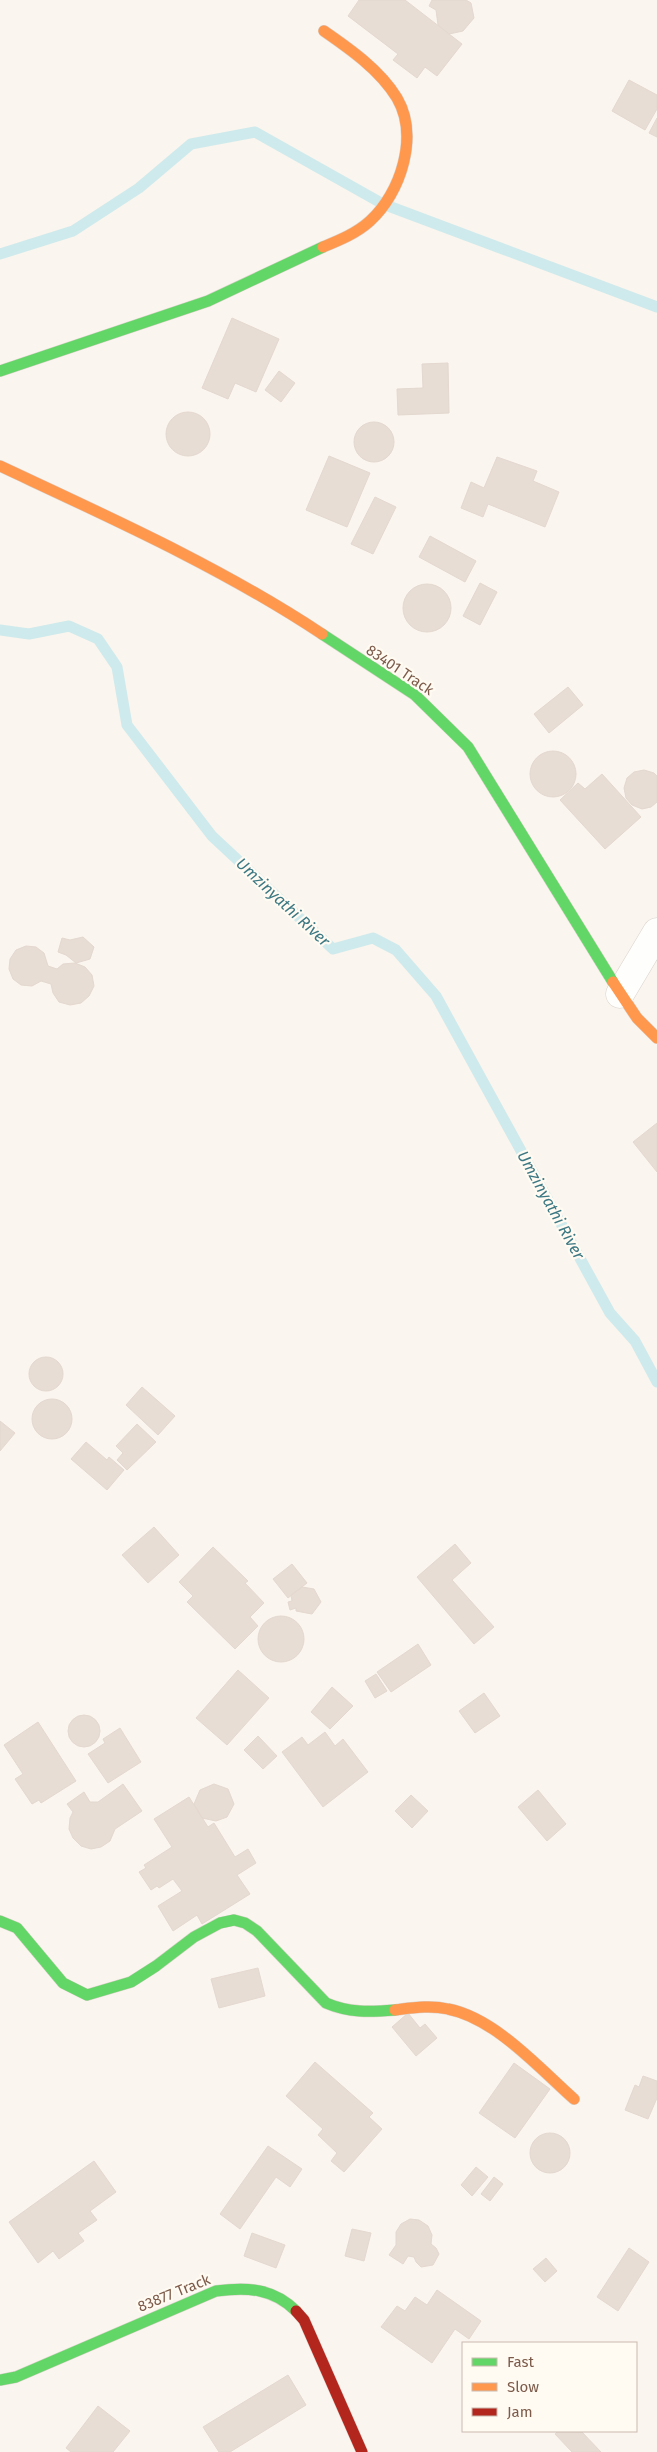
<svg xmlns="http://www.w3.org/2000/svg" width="657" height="2452" font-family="'Fira Sans',sans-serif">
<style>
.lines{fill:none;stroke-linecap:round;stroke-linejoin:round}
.stream{stroke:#cfeaec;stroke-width:11}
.building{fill:#e7ddd5;stroke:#e4d8d0}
.street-casing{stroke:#dad2cc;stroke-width:29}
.fast-casing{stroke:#dad1ca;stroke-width:12}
.slow-casing{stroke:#dad1ca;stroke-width:12}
.jam-casing{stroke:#dad1ca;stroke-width:12}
.street{stroke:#fefefc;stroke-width:28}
.fast{stroke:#63d668;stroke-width:11}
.slow{stroke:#ff974d;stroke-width:11}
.jam{stroke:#b3261e;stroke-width:11}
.labels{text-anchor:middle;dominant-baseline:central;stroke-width:4.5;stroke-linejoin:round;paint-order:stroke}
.street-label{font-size:15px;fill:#7d5b4a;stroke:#fffaf2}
.water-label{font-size:16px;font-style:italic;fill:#3b7883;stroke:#fffaf2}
</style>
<rect width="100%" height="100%" fill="#faf5ee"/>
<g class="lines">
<!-- stream -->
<path class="stream" d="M 0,254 L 73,231 L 139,188 L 191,144 L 255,132 L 383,204 L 657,307
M 0,630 L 29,634 L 69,626 L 98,639 L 117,667 L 127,725 L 212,836 L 333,949 L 373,938 L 396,950 L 436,996 L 610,1313 L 635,1341 L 657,1382"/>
</g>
<!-- building -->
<path class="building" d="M 359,0 L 405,0 L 462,44 L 437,76 L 425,67 L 417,78 L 393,60 L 398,54 L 348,16 Z
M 432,0 L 466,0 L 471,3 L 474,18 L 463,31 L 449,34 L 438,25 L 436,10 L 429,6 Z
M 629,80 L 657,95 L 657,109 L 645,130 L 612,111 Z
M 657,118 L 657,137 L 649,133 Z
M 232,318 L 279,339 L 256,392 L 235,383 L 228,399 L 202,388 Z
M 448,363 L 449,413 L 398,415 L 397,389 L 423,388 L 422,364 Z
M 279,371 L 295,383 L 281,402 L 265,390 Z
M166 434a22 22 0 1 1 44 0a22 22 0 1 1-44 0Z
M354 442a20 20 0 1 1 40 0a20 20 0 1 1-40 0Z
M 329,456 L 370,473 L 347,527 L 306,510 Z
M 497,457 L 537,471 L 533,481 L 559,492 L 545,527 L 488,504 L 483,517 L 461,508 L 471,482 L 484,488 Z
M 375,497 L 396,507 L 373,554 L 351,544 Z
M 430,536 L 476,561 L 465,582 L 419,557 Z
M 480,583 L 497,592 L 480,625 L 463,616 Z
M403 608a24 24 0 1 1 48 0a24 24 0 1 1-48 0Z
M 568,687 L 583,705 L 549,733 L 534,714 Z
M530 774a23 23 0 1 1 46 0a23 23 0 1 1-46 0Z
M 644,770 L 654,773 L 657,776 L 657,802 L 651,807 L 642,809 L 632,805 L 626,798 L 624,788 L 627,778 L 634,772 Z
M 602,774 L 641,817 L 605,849 L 560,800 L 578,783 L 585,789 Z
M 83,937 L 94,947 L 90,959 L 76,963 L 66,955 L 58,952 L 62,938 L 70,940 Z
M 26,946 L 36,947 L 44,953 L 48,966 L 57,969 L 63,964 L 75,963 L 85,967 L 92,975 L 94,986 L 89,996 L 81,1003 L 70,1005 L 59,1002 L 53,993 L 51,984 L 41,981 L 32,986 L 21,985 L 13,979 L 9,969 L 10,959 L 16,950 Z
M 657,1123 L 657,1172 L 633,1142 Z
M29 1374a17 17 0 1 1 34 0a17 17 0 1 1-34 0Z
M 142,1387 L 175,1416 L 158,1435 L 126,1405 Z
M32 1419a20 20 0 1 1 40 0a20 20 0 1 1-40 0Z
M 0,1421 L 15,1433 L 0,1451 Z
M 137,1424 L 156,1442 L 127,1470 L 117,1460 L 123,1453 L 116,1446 Z
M 86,1442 L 107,1460 L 109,1457 L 124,1470 L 107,1490 L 71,1459 Z
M 154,1527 L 179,1555 L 148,1583 L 122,1555 Z
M 455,1544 L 471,1563 L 452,1580 L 494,1627 L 474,1644 L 417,1577 Z
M 213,1547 L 248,1581 L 245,1583 L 264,1603 L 250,1617 L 258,1626 L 235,1649 L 187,1602 L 193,1596 L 179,1582 Z
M 292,1564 L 307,1583 L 288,1598 L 273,1579 Z
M 302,1587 L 314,1589 L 321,1602 L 312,1614 L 296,1611 L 296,1608 L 290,1610 L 288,1602 L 292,1601 L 291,1595 Z
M258 1639a23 23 0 1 1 46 0a23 23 0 1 1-46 0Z
M 418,1644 L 431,1665 L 391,1692 L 377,1672 Z
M 238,1670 L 269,1698 L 227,1745 L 196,1718 Z
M 376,1674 L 387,1691 L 375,1698 L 365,1681 Z
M 332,1687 L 353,1706 L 330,1729 L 311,1712 Z
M 484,1693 L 500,1716 L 475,1733 L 459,1711 Z
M68 1731a16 16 0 1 1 32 0a16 16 0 1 1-32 0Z
M 38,1722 L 76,1781 L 41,1803 L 39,1800 L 32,1804 L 15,1779 L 23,1774 L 4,1745 Z
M 120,1728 L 141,1762 L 108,1783 L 88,1754 L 105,1743 L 103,1739 Z
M 325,1732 L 335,1746 L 343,1739 L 368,1772 L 323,1807 L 282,1752 L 302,1737 L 308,1745 Z
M 258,1736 L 277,1756 L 263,1769 L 244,1750 Z
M 123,1784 L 142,1811 L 115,1829 L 110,1841 L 101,1847 L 91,1849 L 81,1846 L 73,1838 L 69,1829 L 70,1818 L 73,1812 L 67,1804 L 84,1792 L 90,1802 L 98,1802 Z
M 214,1784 L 228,1789 L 234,1804 L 227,1817 L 216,1821 L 202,1818 L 194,1804 L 200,1790 Z
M 538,1790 L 566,1824 L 547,1841 L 518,1807 Z
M 411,1795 L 428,1811 L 412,1828 L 395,1811 Z
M 189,1797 L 208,1827 L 214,1823 L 235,1857 L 248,1849 L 256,1863 L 237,1875 L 250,1894 L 202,1924 L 197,1915 L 173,1931 L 158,1906 L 182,1891 L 173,1879 L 159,1888 L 157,1886 L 151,1890 L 139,1872 L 146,1868 L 144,1865 L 172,1847 L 154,1819 Z
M 258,1968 L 265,1996 L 219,2008 L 211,1979 Z
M 408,2013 L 420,2028 L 425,2024 L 437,2038 L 416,2056 L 392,2027 Z
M 315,2062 L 373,2113 L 369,2117 L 382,2129 L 344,2172 L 331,2161 L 337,2153 L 318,2135 L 323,2129 L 286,2096 Z
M 514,2063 L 550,2089 L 515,2138 L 479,2113 Z
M 643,2076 L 657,2081 L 657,2098 L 648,2119 L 625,2110 L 635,2085 L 639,2087 Z
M530 2153a20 20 0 1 1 40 0a20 20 0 1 1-40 0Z
M 268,2146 L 302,2169 L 290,2187 L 276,2177 L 240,2229 L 220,2214 Z
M 94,2161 L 116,2192 L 90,2211 L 97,2220 L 78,2233 L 84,2241 L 59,2259 L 53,2251 L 38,2263 L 9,2222 Z
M 476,2167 L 488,2177 L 472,2196 L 461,2185 Z
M 494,2177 L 503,2184 L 490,2201 L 481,2194 Z
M 410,2219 L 419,2220 L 428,2226 L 432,2235 L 431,2244 L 436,2248 L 439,2254 L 433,2265 L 421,2267 L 416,2262 L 414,2257 L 408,2256 L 403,2264 L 389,2255 L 396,2245 L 396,2232 L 401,2224 Z
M 352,2229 L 371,2233 L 364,2261 L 345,2256 Z
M 252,2233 L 285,2245 L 276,2268 L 244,2256 Z
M 629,2248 L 649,2262 L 618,2311 L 597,2297 Z
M 546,2258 L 557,2271 L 545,2282 L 533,2269 Z
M 437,2290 L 481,2321 L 469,2339 L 455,2329 L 432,2363 L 381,2327 L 397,2306 L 405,2311 L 415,2297 L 427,2305 Z
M 288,2375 L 306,2405 L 230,2452 L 219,2452 L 203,2427 Z
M 98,2406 L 130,2431 L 113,2452 L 71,2452 L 66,2448 Z
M 558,2431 L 581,2431 L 601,2452 L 572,2452 L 555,2434 Z"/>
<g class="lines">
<!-- street casing -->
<g class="street-casing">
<path id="street" d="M 620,994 L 657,932"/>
</g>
<!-- fast casing -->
<g class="fast-casing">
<path id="fast" d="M 0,371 L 208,301 L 323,247
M 322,634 L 415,695 L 468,747 L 613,982
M 0,1921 L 17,1928 L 63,1983 L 87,1995 L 131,1982 L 156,1966 L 194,1937 L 220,1923 L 234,1920 L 245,1923 L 257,1931 L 326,2003 C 349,2013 370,2012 395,2010
M 0,2380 L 16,2377 L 216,2291 C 247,2287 273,2288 296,2311"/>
</g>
<!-- slow casing -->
<g class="slow-casing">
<path id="slow" d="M 323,247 C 340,240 357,233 370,221 C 401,193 419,136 397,98 C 380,70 350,49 324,31
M 0,466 C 109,517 221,567 322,634
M 613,982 L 637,1018 L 657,1038
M 395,2010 C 412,2008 430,2005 448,2009 C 495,2018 539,2068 574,2099"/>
</g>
<!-- jam casing -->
<g class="jam-casing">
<path id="jam" d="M 296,2311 L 304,2320 L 362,2452"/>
</g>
<!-- street -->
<use href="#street" class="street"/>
<!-- fast -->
<use href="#fast" class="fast"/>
<!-- slow -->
<use href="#slow" class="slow"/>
<!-- jam -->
<use href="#jam" class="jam"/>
</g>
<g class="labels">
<!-- street labels -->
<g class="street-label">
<text transform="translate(400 670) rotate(34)">83401 Track</text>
<text transform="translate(174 2293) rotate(-22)">83877 Track</text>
</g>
<!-- water labels -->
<g class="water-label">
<text transform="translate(283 902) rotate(43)">Umzinyathi River</text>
<text transform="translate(551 1205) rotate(61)">Umzinyathi River</text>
</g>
</g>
<!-- legend -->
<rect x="462" y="2342" width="175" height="90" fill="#fffaf2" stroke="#cbbaaf"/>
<rect x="472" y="2358" width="25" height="8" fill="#63d668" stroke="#cbbaaf"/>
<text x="507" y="2367" font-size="15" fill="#7d5b4a">Fast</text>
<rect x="472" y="2383" width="25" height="8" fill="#ff974d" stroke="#cbbaaf"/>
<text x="507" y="2392" font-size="15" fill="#7d5b4a">Slow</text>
<rect x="472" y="2408" width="25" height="8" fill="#b3261e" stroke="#cbbaaf"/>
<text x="507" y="2417" font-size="15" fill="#7d5b4a">Jam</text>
</svg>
